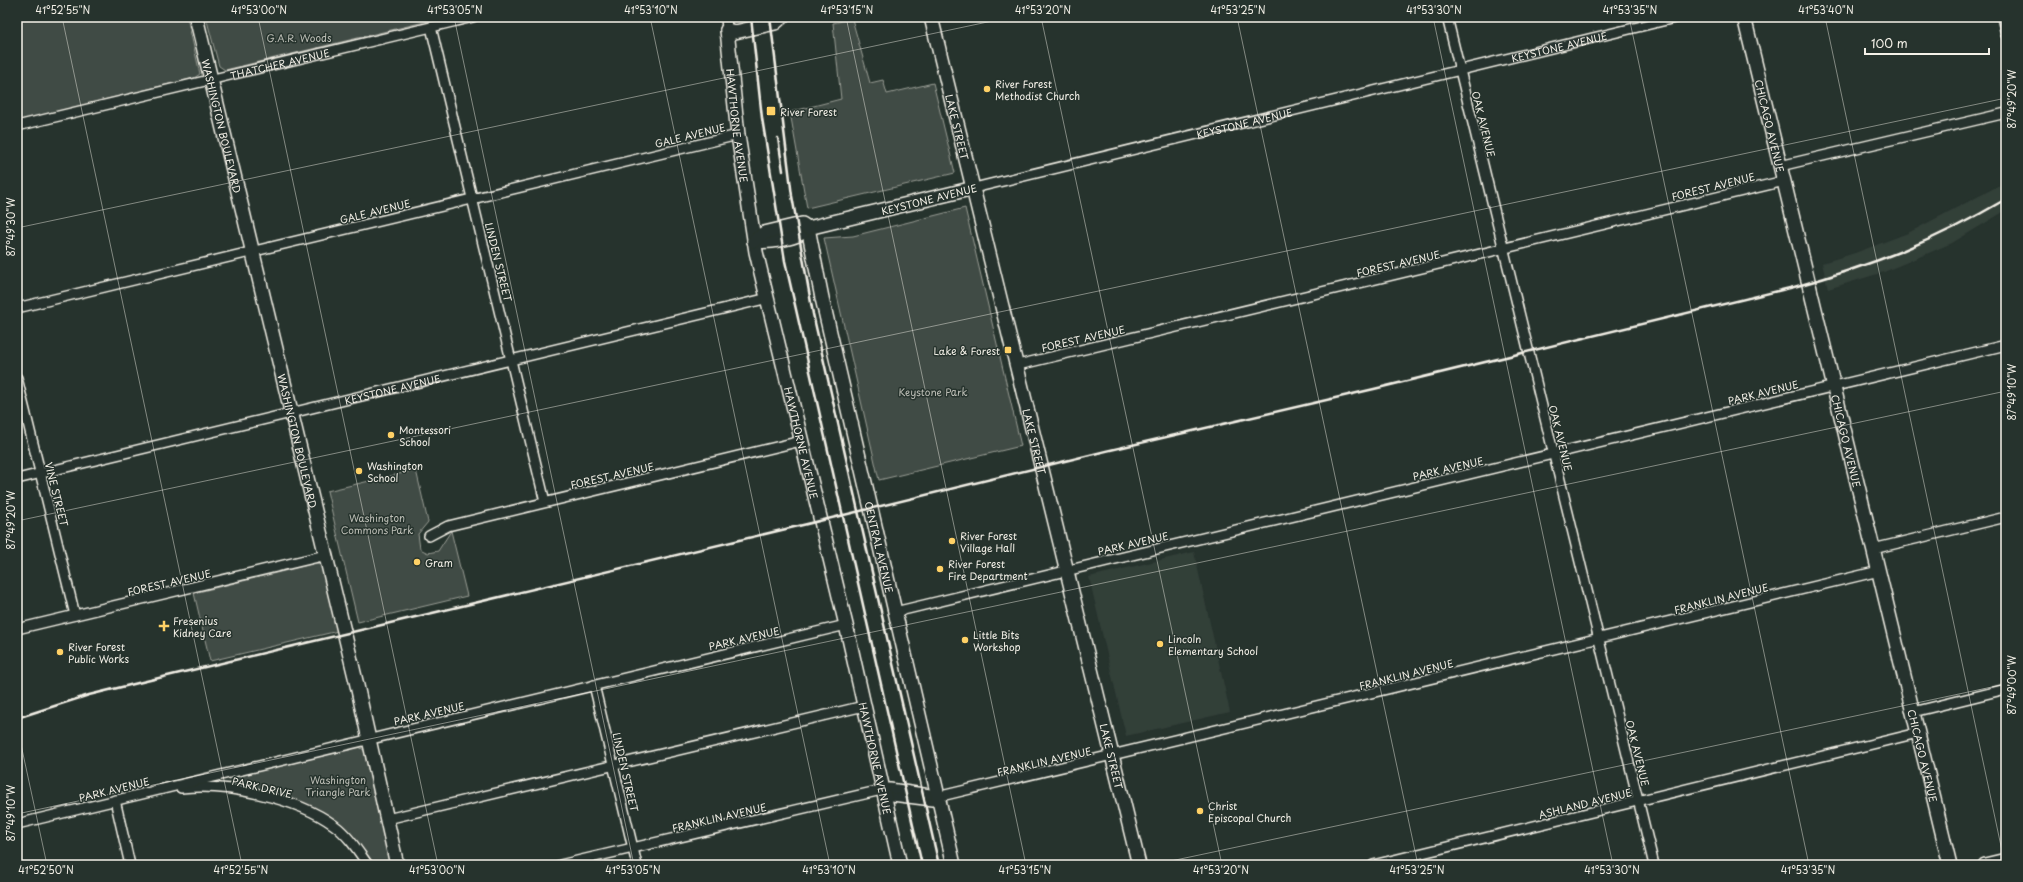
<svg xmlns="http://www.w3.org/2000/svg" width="2023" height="882" font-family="'Playpen Sans',sans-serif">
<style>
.built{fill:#333f39}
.green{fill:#414b45;stroke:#9a9e96}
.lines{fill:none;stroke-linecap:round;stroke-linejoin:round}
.street-casing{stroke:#f4f1e8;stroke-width:12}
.secondary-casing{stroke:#f4f1e8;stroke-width:16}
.street{stroke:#26332d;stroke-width:9}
.secondary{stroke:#26332d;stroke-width:13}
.rail{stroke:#f4f1e8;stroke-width:2.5}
.ticks{fill:none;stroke:#f4f1e8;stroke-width:1;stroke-opacity:0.45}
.poi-dot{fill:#ffd166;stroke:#26332d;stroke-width:1.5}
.labels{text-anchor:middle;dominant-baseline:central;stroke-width:3;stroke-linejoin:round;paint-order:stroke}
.park-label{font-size:10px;fill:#bebfb7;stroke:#26332d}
.street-label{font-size:10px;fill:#f4f1e8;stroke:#26332d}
.poi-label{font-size:10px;fill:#f4f1e8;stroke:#26332d;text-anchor:start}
.neatline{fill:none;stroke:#f4f1e8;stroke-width:1.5}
.ticks-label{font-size:10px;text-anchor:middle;fill:#f4f1e8}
</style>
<rect width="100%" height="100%" fill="#26332d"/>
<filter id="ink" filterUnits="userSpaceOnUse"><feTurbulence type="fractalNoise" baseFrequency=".025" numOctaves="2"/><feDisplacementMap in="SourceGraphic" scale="8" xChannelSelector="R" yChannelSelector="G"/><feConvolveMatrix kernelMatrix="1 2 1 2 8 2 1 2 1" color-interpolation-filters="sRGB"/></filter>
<g filter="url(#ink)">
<!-- built -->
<path class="built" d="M 2006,182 L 2006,210 L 2000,214 L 1952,243 L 1884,272 L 1828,289 L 1822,263 L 1855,253 L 1908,233 Z
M 1194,552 L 1230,712 L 1126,736 L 1089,577 Z"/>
<!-- green -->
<path class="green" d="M 17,17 L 187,17 L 200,74 L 194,78 L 17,121 Z
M 206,17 L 445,17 L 225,70 L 219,66 Z
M 852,19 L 870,83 L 883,80 L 887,94 L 933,83 L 955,173 L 807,208 L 790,112 L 841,99 L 833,23 Z
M 965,208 L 1021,446 L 879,480 L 824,238 L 853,236 Z
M 416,470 L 428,522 L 418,534 L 420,549 L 428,553 L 438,551 L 451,531 L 467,596 L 358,622 L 327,491 Z
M 317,563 L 322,567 L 338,631 L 210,661 L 194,593 Z
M 359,747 L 364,750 L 390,865 L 375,865 C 354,836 318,806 283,796 C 268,791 249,791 235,784 L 235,780 L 238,776 Z"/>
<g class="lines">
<!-- street casing -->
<g class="street-casing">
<g id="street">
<path d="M 726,17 L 727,30"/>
<path d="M 1447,17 L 1654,865"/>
<path d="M 2002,17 L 2006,35"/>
<path d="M 431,27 L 545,502"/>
<path id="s1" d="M 17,126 L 473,17"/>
<path d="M 1780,166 L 2006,113"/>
<path id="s2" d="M 974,188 L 1679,17"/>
<path d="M 17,308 L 738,135"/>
<path d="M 1018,365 L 1784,181"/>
<path d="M 17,378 L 75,615"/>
<path id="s3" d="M 17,479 L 768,298"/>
<path d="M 429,536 L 448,526 L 801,441"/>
<path d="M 1873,549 L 2006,517"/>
<path d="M 895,612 L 2006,345"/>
<path d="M 17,629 L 326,555"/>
<path d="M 594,685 L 637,865"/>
<path d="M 1913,712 L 2006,689"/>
<path d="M 181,788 C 227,783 297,798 334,825 C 348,835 358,851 368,865"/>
<path d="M 883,791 L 892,796 L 932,801 L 937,797 L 1879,571"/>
<path d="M 115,800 L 130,865"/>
<path d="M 387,819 L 864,706"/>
<path d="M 17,824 L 846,625"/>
<path d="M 560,865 L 890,788 L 930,794 L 937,797"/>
<path d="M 1373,865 L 1918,733"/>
</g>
</g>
<!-- secondary casing -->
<g class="secondary-casing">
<g id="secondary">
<path id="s4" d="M 196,17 L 356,681 L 397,865"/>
<path id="s5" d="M 931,17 L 1139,865"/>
<path id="s6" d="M 1744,17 L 1950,865"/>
<path id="s7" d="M 727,30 L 738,135 L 756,252 L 846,625 L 900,865"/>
<path d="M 727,30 L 735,32 L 775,23 L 782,17"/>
<path id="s8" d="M 808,228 L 822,298 L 954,865"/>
<path d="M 754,241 C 768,243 799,239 808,228 L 974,188"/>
<path d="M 754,241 L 764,233 L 802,224 L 808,228"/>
<path d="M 1985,865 L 2006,860"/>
</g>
</g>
<!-- street -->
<use href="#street" class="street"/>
<!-- secondary -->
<use href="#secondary" class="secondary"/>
<!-- rail -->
<path class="rail" d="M 751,17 L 762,118 L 785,261 L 922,865
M 770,17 L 792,196 L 813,314 L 939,865
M 778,138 L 783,171
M 17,718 L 89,695 L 142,682 L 807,524 L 1106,451 L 1374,389 L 1794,287 C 1873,265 1935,241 2006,199"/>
</g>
</g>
<!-- ticks -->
<path class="ticks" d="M 62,17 L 242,865M 258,17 L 438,865M 454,17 L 634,865M 650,17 L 830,865M 846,17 L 1026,865M 1041,17 L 1222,865M 1237,17 L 1418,865M 1433,17 L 1613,865M 1629,17 L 1809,865M 1825,17 L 2005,865M 17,228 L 1011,17M 17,521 L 2006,98M 17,726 L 47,865M 17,814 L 2006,391M 1152,865 L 2006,684"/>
<!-- markers -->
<g class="poi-dot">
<circle cx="987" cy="89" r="4"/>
<rect x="766" y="106" width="10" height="10" rx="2"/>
<rect x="1004" y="346" width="8" height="8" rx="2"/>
<circle cx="391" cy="435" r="4"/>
<circle cx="359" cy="471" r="4"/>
<circle cx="952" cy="541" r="4"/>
<circle cx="417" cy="562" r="4"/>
<circle cx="940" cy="569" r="4"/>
<path d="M162 620h4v4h4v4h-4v4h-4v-4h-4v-4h4z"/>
<circle cx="965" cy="640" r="4"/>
<circle cx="1160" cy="644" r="4"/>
<circle cx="60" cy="652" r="4"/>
<circle cx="1200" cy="811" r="4"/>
</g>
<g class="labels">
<!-- park labels -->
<g class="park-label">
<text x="299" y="37">G.A.R. Woods</text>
<text x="933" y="391">Keystone Park</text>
<text x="377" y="517">Washington<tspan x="377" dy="12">Commons Park</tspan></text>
<text x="338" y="779">Washington<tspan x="338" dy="12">Triangle Park</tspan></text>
</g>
<!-- street labels -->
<g class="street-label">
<text stroke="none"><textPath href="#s2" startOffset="602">KEYSTONE AVENUE</textPath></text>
<text stroke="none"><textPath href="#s1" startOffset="270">THATCHER AVENUE</textPath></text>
<text stroke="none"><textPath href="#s2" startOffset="278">KEYSTONE AVENUE</textPath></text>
<text transform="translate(1484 124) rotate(76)">OAK AVENUE</text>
<text stroke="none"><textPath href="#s4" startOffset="112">WASHINGTON BOULEVARD</textPath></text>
<text stroke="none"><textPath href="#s7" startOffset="96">HAWTHORNE AVENUE</textPath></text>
<text stroke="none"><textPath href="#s5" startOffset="113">LAKE STREET</textPath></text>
<text stroke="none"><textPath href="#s6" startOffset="112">CHICAGO AVENUE</textPath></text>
<text transform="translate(690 135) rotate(-14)">GALE AVENUE</text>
<text transform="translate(1713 186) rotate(-14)">FOREST AVENUE</text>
<text transform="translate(929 199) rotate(-14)">KEYSTONE AVENUE</text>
<text transform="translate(375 211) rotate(-14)">GALE AVENUE</text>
<text transform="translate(499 262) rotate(76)">LINDEN STREET</text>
<text transform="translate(1398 263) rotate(-13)">FOREST AVENUE</text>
<text transform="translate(1083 338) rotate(-13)">FOREST AVENUE</text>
<text stroke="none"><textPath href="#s3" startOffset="386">KEYSTONE AVENUE</textPath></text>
<text transform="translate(1763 392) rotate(-14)">PARK AVENUE</text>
<text transform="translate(1561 438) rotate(76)">OAK AVENUE</text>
<text stroke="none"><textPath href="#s4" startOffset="436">WASHINGTON BOULEVARD</textPath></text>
<text stroke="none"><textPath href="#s5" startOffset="437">LAKE STREET</textPath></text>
<text stroke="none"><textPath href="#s6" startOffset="436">CHICAGO AVENUE</textPath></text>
<text stroke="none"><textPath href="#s7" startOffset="420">HAWTHORNE AVENUE</textPath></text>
<text transform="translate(1448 468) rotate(-13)">PARK AVENUE</text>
<text transform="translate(612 475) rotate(-13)">FOREST AVENUE</text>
<text transform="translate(57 494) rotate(76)">VINE STREET</text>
<text transform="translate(1133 543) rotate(-13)">PARK AVENUE</text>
<text stroke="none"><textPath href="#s8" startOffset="327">CENTRAL AVENUE</textPath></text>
<text transform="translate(169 582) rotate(-13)">FOREST AVENUE</text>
<text transform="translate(1721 598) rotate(-14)">FRANKLIN AVENUE</text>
<text transform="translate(744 638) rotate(-13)">PARK AVENUE</text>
<text transform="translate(1406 674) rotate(-14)">FRANKLIN AVENUE</text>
<text transform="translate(429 713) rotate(-13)">PARK AVENUE</text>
<text transform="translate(1638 753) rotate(76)">OAK AVENUE</text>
<text stroke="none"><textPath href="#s5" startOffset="761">LAKE STREET</textPath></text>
<text stroke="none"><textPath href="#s6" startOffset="760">CHICAGO AVENUE</textPath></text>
<text stroke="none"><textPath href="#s7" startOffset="744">HAWTHORNE AVENUE</textPath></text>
<text transform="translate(1044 761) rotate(-13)">FRANKLIN AVENUE</text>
<text transform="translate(626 772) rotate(77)">LINDEN STREET</text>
<text transform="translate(262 787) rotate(13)">PARK DRIVE</text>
<text transform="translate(114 789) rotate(-14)">PARK AVENUE</text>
<text transform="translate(1585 803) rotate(-14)">ASHLAND AVENUE</text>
<text transform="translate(719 817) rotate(-13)">FRANKLIN AVENUE</text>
</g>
<!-- poi labels -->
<g class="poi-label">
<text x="995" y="83">River Forest<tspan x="995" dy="12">Methodist Church</tspan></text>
<text x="780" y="111">River Forest</text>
<text x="1000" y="350" text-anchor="end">Lake &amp; Forest</text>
<text x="399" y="429">Montessori<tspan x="399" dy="12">School</tspan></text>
<text x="367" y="465">Washington<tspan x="367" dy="12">School</tspan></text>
<text x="960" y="535">River Forest<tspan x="960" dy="12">Village Hall</tspan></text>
<text x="425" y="562">Gram</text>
<text x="948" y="563">River Forest<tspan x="948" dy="12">Fire Department</tspan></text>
<text x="173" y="620">Fresenius<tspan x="173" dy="12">Kidney Care</tspan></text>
<text x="973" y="634">Little Bits<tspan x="973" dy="12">Workshop</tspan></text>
<text x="1168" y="638">Lincoln<tspan x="1168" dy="12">Elementary School</tspan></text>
<text x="68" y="646">River Forest<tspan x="68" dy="12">Public Works</tspan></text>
<text x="1208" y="805">Christ<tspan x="1208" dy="12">Episcopal Church</tspan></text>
</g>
</g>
<!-- margin -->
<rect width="2023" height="882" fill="none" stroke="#26332d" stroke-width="44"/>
<!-- scale -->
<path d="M1865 48v6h124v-6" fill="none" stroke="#f4f1e8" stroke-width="2"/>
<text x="1871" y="48" font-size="12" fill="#f4f1e8" stroke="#26332d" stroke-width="3" paint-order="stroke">100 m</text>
<rect x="22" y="22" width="1979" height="838" class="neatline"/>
<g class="ticks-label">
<text x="63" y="14">41°52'55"N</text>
<text x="259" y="14">41°53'00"N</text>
<text x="455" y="14">41°53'05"N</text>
<text x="651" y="14">41°53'10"N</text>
<text x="847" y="14">41°53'15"N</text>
<text x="1043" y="14">41°53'20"N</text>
<text x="1238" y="14">41°53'25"N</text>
<text x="1434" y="14">41°53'30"N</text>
<text x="1630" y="14">41°53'35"N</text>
<text x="1826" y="14">41°53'40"N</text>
<text transform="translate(2012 99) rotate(-90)" y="4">87°49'20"W</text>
<text transform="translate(11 227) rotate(-90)" y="4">87°49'30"W</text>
<text transform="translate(2012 392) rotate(-90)" y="4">87°49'10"W</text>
<text transform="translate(11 520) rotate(-90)" y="4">87°49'20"W</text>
<text transform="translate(2012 685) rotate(-90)" y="4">87°49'00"W</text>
<text transform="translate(11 813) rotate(-90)" y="4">87°49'10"W</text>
<text x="46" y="874">41°52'50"N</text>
<text x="241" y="874">41°52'55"N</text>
<text x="437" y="874">41°53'00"N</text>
<text x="633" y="874">41°53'05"N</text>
<text x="829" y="874">41°53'10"N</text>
<text x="1025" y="874">41°53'15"N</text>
<text x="1221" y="874">41°53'20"N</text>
<text x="1417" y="874">41°53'25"N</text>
<text x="1612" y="874">41°53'30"N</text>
<text x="1808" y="874">41°53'35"N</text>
</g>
</svg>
